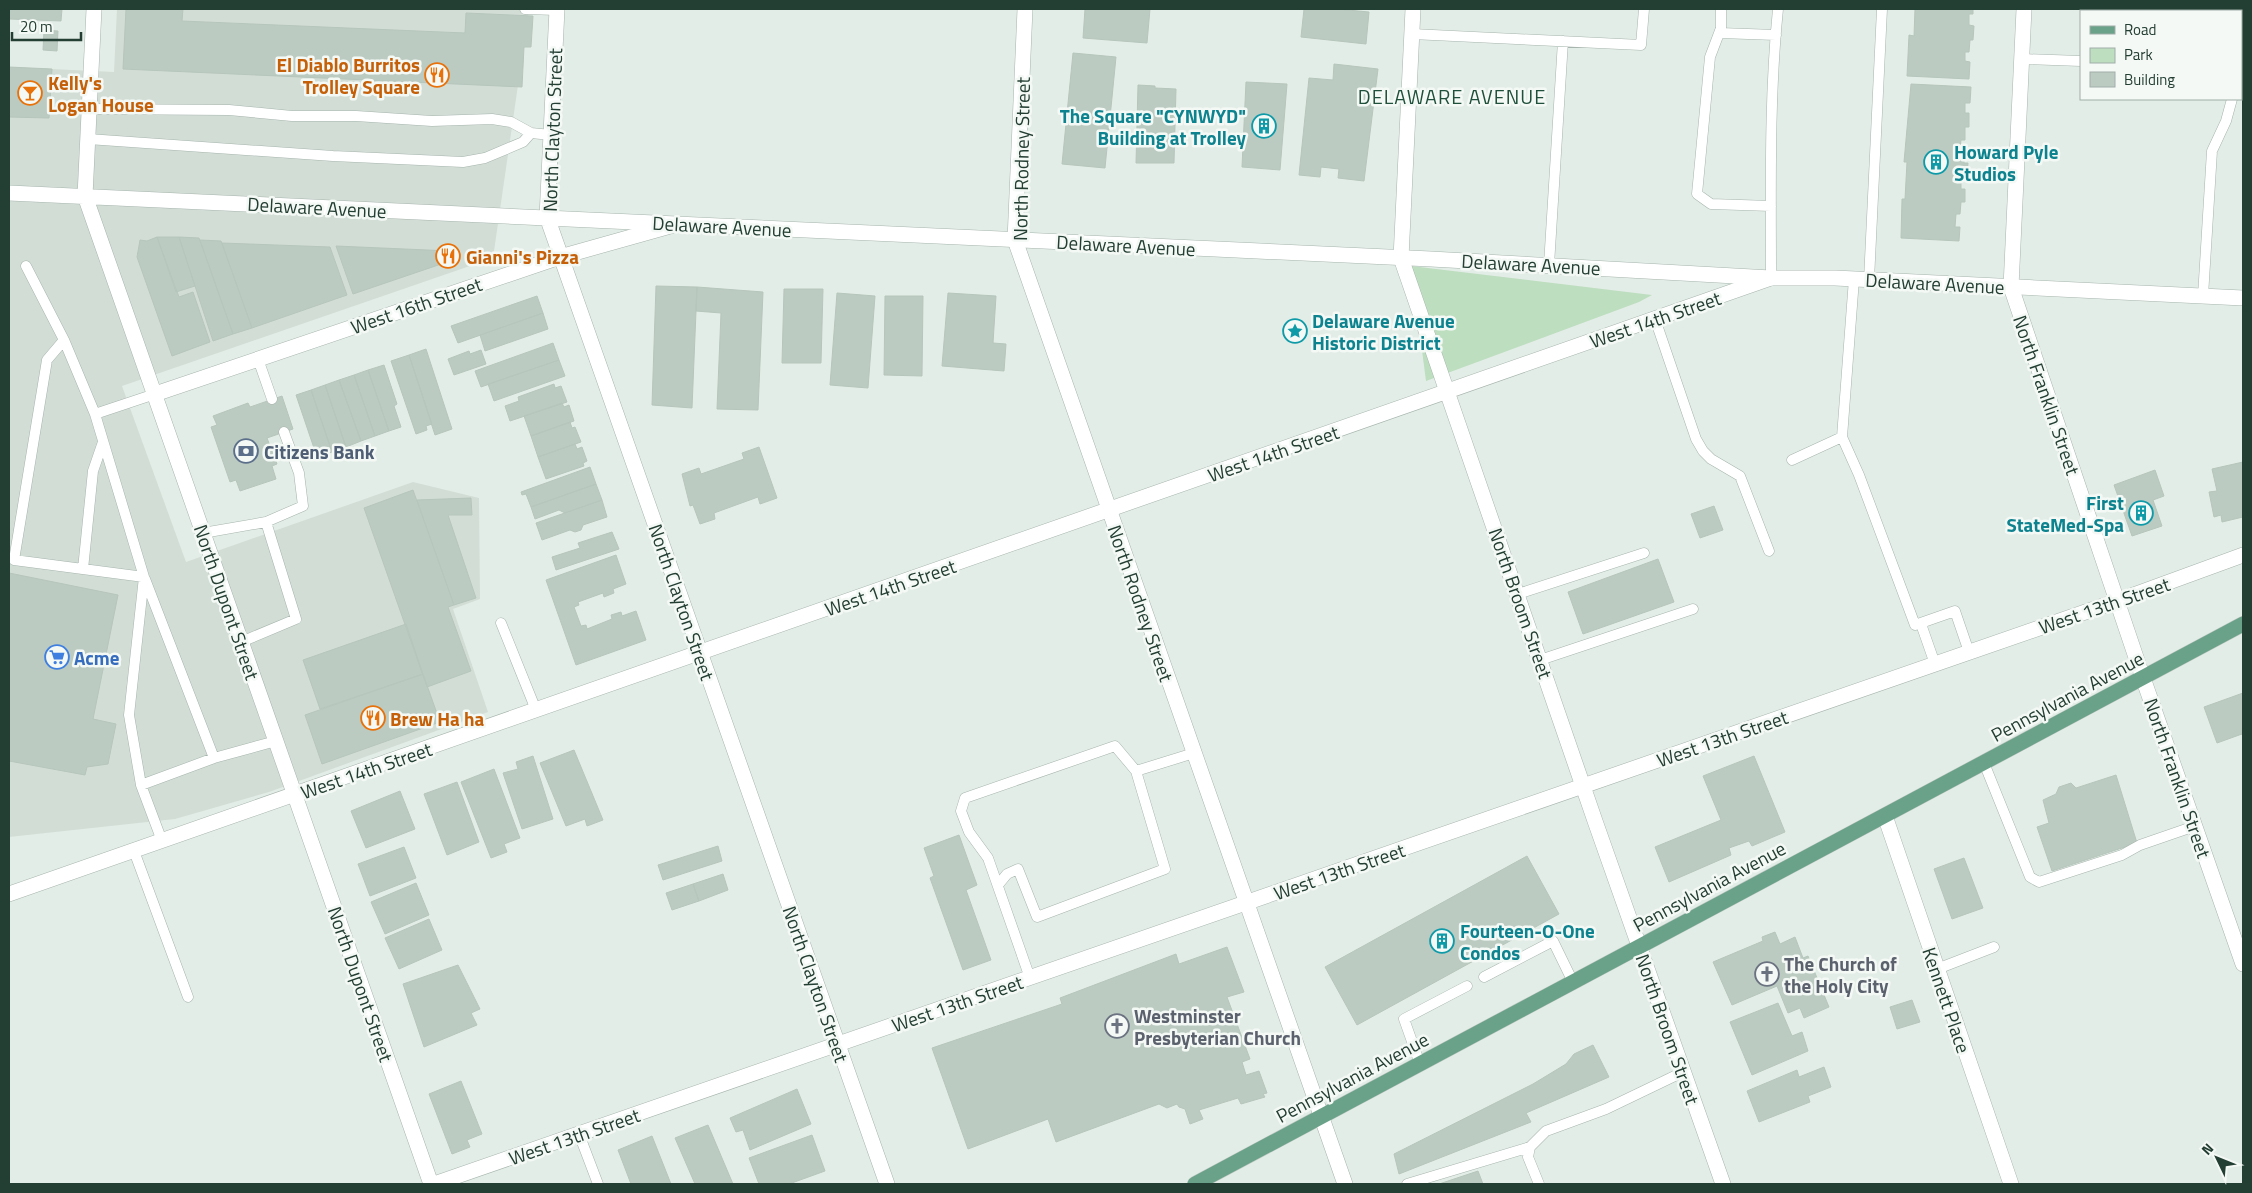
<svg xmlns="http://www.w3.org/2000/svg" width="2252" height="1193" font-family="'Titillium Web',sans-serif">
<style>
.built{fill:#d2ddd6}
.green{fill:#bddebf}
.building{fill:#bccbc2;stroke:#b6c6bc}
.lines{fill:none;stroke-linecap:round;stroke-linejoin:round}
.service-casing{stroke:#a6b5ad;stroke-width:11}
.minor-casing{stroke:#a6b5ad;stroke-width:16}
.tertiary-casing{stroke:#a6b5ad;stroke-width:16}
.primary-casing{stroke:#c1c9c6;stroke-width:16}
.service{stroke:#fff;stroke-width:10}
.minor{stroke:#fff;stroke-width:15}
.tertiary{stroke:#fff;stroke-width:15}
.primary{stroke:#69a288;stroke-width:15}
.labels{text-anchor:middle;dominant-baseline:central;stroke-width:5;stroke-linejoin:round;paint-order:stroke}
.food-label{font-size:19px;font-weight:bold;fill:#c56008;stroke:#f4f9f6;text-anchor:start}
.culture-label{font-size:19px;font-weight:bold;fill:#0d838f;stroke:#f4f9f6;text-anchor:start}
.street-label{font-size:19px;fill:#233e32;stroke:#f4f9f6}
.service-label{font-size:19px;font-weight:bold;fill:#4e5e75;stroke:#f4f9f6;text-anchor:start}
.shop-label{font-size:19px;font-weight:bold;fill:#366cbe;stroke:#f4f9f6;text-anchor:start}
.worship-label{font-size:19px;font-weight:bold;fill:#5b616d;stroke:#f4f9f6;text-anchor:start}
.neighbourhood-label{font-size:20px;letter-spacing:1px;fill:#1f503b;stroke:#f4f9f6}
</style>
<rect width="100%" height="100%" fill="#e3ede7"/>
<!-- built -->
<path class="built" d="M 117,9 L 529,9 L 493,258 L 122,386 L 186,562 L 413,482 L 479,498 L 480,599 L 453,609 L 488,712 L 269,792 L 175,819 L 9,837 L 9,67 L 114,72 Z"/>
<!-- green -->
<path class="green" d="M 1411,266 L 1652,295 L 1639,302 L 1426,381 Z"/>
<!-- building -->
<path class="building" d="M 9,9 L 62,9 L 61,21 L 9,19 Z
M 126,9 L 183,9 L 182,21 L 465,33 L 466,13 L 533,16 L 531,47 L 524,47 L 522,87 L 123,69 Z
M 1085,9 L 1150,9 L 1147,43 L 1083,38 Z
M 1304,9 L 1337,9 L 1369,12 L 1366,44 L 1301,37 Z
M 1915,9 L 1973,9 L 1973,14 L 1969,14 L 1969,25 L 1974,26 L 1973,40 L 1970,40 L 1969,52 L 1965,52 L 1965,61 L 1970,62 L 1969,79 L 1907,76 L 1909,35 L 1914,36 Z
M 44,30 L 58,31 L 57,51 L 43,50 Z
M 1073,53 L 1116,57 L 1105,168 L 1062,164 Z
M 1334,64 L 1378,69 L 1364,181 L 1338,178 L 1339,169 L 1321,167 L 1320,177 L 1299,175 L 1309,78 L 1333,80 Z
M 9,67 L 52,69 L 49,118 L 9,117 Z
M 1246,82 L 1287,84 L 1280,170 L 1242,167 Z
M 1911,84 L 1971,87 L 1970,103 L 1965,103 L 1965,113 L 1969,113 L 1969,127 L 1965,127 L 1965,140 L 1961,140 L 1960,150 L 1964,150 L 1964,163 L 1968,163 L 1967,178 L 1961,178 L 1961,189 L 1965,189 L 1965,202 L 1961,202 L 1960,214 L 1956,214 L 1955,227 L 1960,227 L 1959,241 L 1901,238 L 1902,199 L 1905,199 L 1907,162 L 1904,162 Z
M 1138,85 L 1155,86 L 1155,88 L 1176,89 L 1174,163 L 1136,163 Z
M 157,237 L 179,237 L 195,286 L 176,292 Z
M 157,237 L 179,297 L 193,292 L 210,342 L 172,356 L 137,257 L 140,240 L 147,241 Z
M 179,237 L 199,238 L 233,334 L 213,341 Z
M 200,240 L 221,241 L 252,328 L 233,334 Z
M 222,243 L 330,247 L 347,295 L 252,328 Z
M 336,246 L 450,251 L 453,260 L 353,294 Z
M 656,286 L 697,287 L 692,408 L 652,405 Z
M 697,287 L 763,292 L 758,410 L 717,409 L 721,313 L 696,311 Z
M 784,289 L 823,289 L 821,363 L 782,363 Z
M 837,293 L 875,296 L 868,388 L 830,385 Z
M 948,293 L 996,296 L 993,343 L 1006,344 L 1004,371 L 942,366 Z
M 537,296 L 543,313 L 458,343 L 451,326 Z
M 885,296 L 923,296 L 922,376 L 884,375 Z
M 543,313 L 548,329 L 485,351 L 480,335 Z
M 553,343 L 559,360 L 481,387 L 475,371 Z
M 426,349 L 452,429 L 435,435 L 409,355 Z
M 481,350 L 486,364 L 454,375 L 448,359 L 469,351 L 470,354 Z
M 409,355 L 432,424 L 426,426 L 427,430 L 416,434 L 391,361 Z
M 559,360 L 565,376 L 494,401 L 488,384 Z
M 384,365 L 397,404 L 394,406 L 401,427 L 389,431 L 368,370 Z
M 368,370 L 389,431 L 375,436 L 354,375 Z
M 354,375 L 375,436 L 361,441 L 339,380 Z
M 339,380 L 361,441 L 346,447 L 325,385 Z
M 554,384 L 555,388 L 561,386 L 567,402 L 510,421 L 505,406 L 519,401 L 518,397 Z
M 325,385 L 346,447 L 332,452 L 311,390 Z
M 311,390 L 332,452 L 317,457 L 296,395 Z
M 282,396 L 293,429 L 267,438 L 277,464 L 272,466 L 276,479 L 240,491 L 236,480 L 230,482 L 211,427 L 217,425 L 213,416 L 248,403 L 250,407 Z
M 562,403 L 564,407 L 569,405 L 574,421 L 531,436 L 524,416 Z
M 570,422 L 572,428 L 575,427 L 581,442 L 538,457 L 531,436 Z
M 575,444 L 577,449 L 582,447 L 587,461 L 583,463 L 584,466 L 546,479 L 538,457 Z
M 759,447 L 777,498 L 760,504 L 758,497 L 714,513 L 715,519 L 700,524 L 693,505 L 690,506 L 682,474 L 699,468 L 701,474 L 744,459 L 742,453 Z
M 2243,462 L 2243,517 L 2222,522 L 2221,515 L 2214,517 L 2209,492 L 2217,491 L 2212,469 Z
M 590,467 L 596,484 L 531,507 L 526,494 L 522,495 L 521,492 Z
M 2155,470 L 2164,496 L 2153,500 L 2162,526 L 2132,536 L 2114,485 Z
M 596,484 L 602,500 L 565,513 L 559,510 L 535,519 L 531,507 Z
M 413,490 L 454,605 L 448,607 L 471,671 L 427,687 L 364,508 Z
M 471,498 L 472,515 L 448,515 L 476,598 L 454,605 L 417,500 Z
M 602,500 L 607,517 L 583,525 L 581,530 L 575,532 L 570,530 L 542,540 L 536,523 Z
M 1714,506 L 1723,530 L 1700,538 L 1691,514 Z
M 612,532 L 619,549 L 556,570 L 552,557 L 580,548 L 578,543 Z
M 616,555 L 626,584 L 613,589 L 614,593 L 604,597 L 603,593 L 578,602 L 579,605 L 574,607 L 581,626 L 586,625 L 587,629 L 612,619 L 611,615 L 621,612 L 622,616 L 636,611 L 646,640 L 576,665 L 546,580 Z
M 1658,559 L 1674,602 L 1583,634 L 1568,592 Z
M 9,573 L 118,595 L 93,719 L 116,724 L 108,764 L 87,767 L 85,775 L 9,761 Z
M 406,624 L 423,674 L 320,709 L 303,660 Z
M 423,674 L 440,722 L 322,764 L 305,715 Z
M 2243,693 L 2243,736 L 2242,734 L 2217,743 L 2204,707 Z
M 574,750 L 603,820 L 587,826 L 585,819 L 566,826 L 540,763 Z
M 533,756 L 553,819 L 522,829 L 503,773 L 518,769 L 516,762 Z
M 1754,756 L 1785,832 L 1752,846 L 1749,841 L 1729,848 L 1731,855 L 1669,882 L 1655,847 L 1721,820 L 1703,776 Z
M 494,769 L 520,838 L 504,844 L 507,852 L 491,858 L 461,782 Z
M 2116,775 L 2137,843 L 2052,871 L 2037,827 L 2049,823 L 2043,800 L 2056,794 L 2059,787 L 2071,783 L 2076,788 Z
M 457,782 L 479,842 L 447,855 L 424,794 Z
M 400,791 L 415,829 L 366,848 L 351,811 Z
M 959,835 L 977,885 L 966,890 L 991,960 L 963,970 L 930,878 L 934,876 L 924,848 Z
M 718,846 L 722,861 L 663,880 L 658,865 Z
M 404,847 L 416,878 L 370,896 L 358,864 Z
M 1527,856 L 1559,914 L 1357,1025 L 1325,967 Z
M 1964,858 L 1983,908 L 1952,919 L 1934,869 Z
M 723,874 L 728,890 L 699,901 L 693,884 Z
M 416,883 L 429,915 L 385,934 L 371,902 Z
M 693,884 L 699,901 L 672,910 L 666,893 Z
M 429,919 L 442,950 L 399,969 L 385,938 Z
M 1775,932 L 1780,944 L 1795,937 L 1803,958 L 1808,956 L 1829,1007 L 1804,1018 L 1800,1008 L 1788,1013 L 1777,986 L 1732,1005 L 1713,962 L 1763,941 L 1762,937 Z
M 1227,947 L 1244,992 L 1227,997 L 1250,1059 L 1242,1062 L 1246,1075 L 1259,1071 L 1267,1093 L 1263,1094 L 1265,1097 L 1241,1104 L 1238,1098 L 1199,1110 L 1203,1119 L 1190,1124 L 1185,1109 L 1179,1107 L 1177,1104 L 1167,1108 L 1159,1104 L 1056,1142 L 1048,1119 L 968,1149 L 932,1048 L 1062,1004 L 1060,998 L 1176,954 L 1179,964 Z
M 458,965 L 480,1009 L 471,1013 L 477,1025 L 424,1047 L 403,984 Z
M 1912,1000 L 1920,1022 L 1897,1029 L 1890,1007 Z
M 1778,1003 L 1792,1036 L 1802,1032 L 1808,1051 L 1752,1075 L 1730,1022 Z
M 1593,1045 L 1609,1077 L 1526,1113 L 1531,1122 L 1399,1174 L 1394,1154 L 1533,1084 L 1566,1064 L 1574,1054 Z
M 1824,1067 L 1831,1087 L 1808,1096 L 1810,1102 L 1759,1122 L 1747,1091 L 1797,1070 L 1799,1077 Z
M 461,1081 L 482,1134 L 467,1140 L 470,1147 L 452,1154 L 429,1094 Z
M 797,1089 L 811,1124 L 750,1150 L 743,1130 L 736,1132 L 730,1118 Z
M 708,1125 L 733,1184 L 695,1184 L 675,1138 Z
M 812,1135 L 825,1171 L 789,1184 L 759,1184 L 749,1158 Z
M 652,1136 L 671,1184 L 631,1184 L 618,1150 Z
M 1478,1171 L 1483,1184 L 1439,1184 Z"/>
<g class="lines">
<!-- service casing -->
<g class="service-casing">
<path id="service" d="M 525,9 L 557,10
M 1721,9 L 1721,28 L 1710,57 L 1697,194 L 1711,204 L 1771,206
M 2239,11 L 2239,9
M 1720,33 L 1776,35
M 1412,34 L 1641,45 L 1644,9
M 2021,59 L 2081,61
M 89,109 L 229,110 L 292,116 L 356,116 L 432,121 L 492,119 L 511,122 L 531,133 L 551,135
M 88,139 L 333,156 L 463,162 L 485,158 L 523,142 L 531,133
M 1549,265 L 1563,41
M 26,266 L 64,340 L 95,414 L 155,394
M 1771,278 C 1771,189 1769,98 1778,9
M 1854,279 L 1842,437 L 1859,475 L 1915,625 L 1955,611 L 1969,652
M 1869,280 L 1882,9
M 2203,296 L 2212,151 L 2226,121 L 2232,99
M 1655,319 L 1696,439 L 1703,451 L 1711,459 L 1740,476 L 1769,551
M 64,340 L 47,360 L 14,560 L 144,577 L 95,414
M 258,359 L 272,399
M 1792,460 L 1842,437
M 266,522 L 303,506 L 299,473 L 284,432
M 203,533 L 266,522 L 296,619 L 241,642
M 83,569 L 93,471 L 103,442
M 144,577 L 129,715 L 141,785 L 214,758
M 145,579 L 214,758 L 276,741
M 1518,594 L 1644,553
M 501,623 L 536,710
M 1921,624 L 1935,664
M 1540,660 L 1693,609
M 1984,763 L 2030,877 L 2039,882 L 2122,855 L 2140,845 L 2195,826
M 141,785 L 162,841
M 134,851 L 188,997
M 998,885 L 1007,874 L 1018,869 L 1037,917 L 1165,869 L 1136,771
M 1937,969 L 1994,947
M 1484,977 L 1553,941 L 1573,982
M 1030,978 L 988,858 L 969,832 L 961,811 L 965,798 L 1115,746 L 1136,771 L 1194,753
M 1420,1064 L 1404,1019 L 1467,986
M 579,1134 L 598,1184
M 1407,1184 L 1530,1147
M 1539,1184 L 1528,1157 L 1530,1147 L 1546,1131 L 1606,1109 L 1683,1072"/>
</g>
<!-- minor casing -->
<g class="minor-casing">
<path id="minor" d="M 1025,9 L 1015,240 L 1345,1184
M 1413,9 L 1401,258 L 1595,821 L 1723,1184
M 2024,9 L 2011,287 L 2143,678 L 2243,964
M 155,394 L 560,257 L 674,225
M 1885,816 L 2011,1184
M 9,894 L 1771,278
M 434,1184 L 2117,601 L 2243,555"/>
</g>
<!-- tertiary casing -->
<g class="tertiary-casing">
<path id="tertiary" d="M 94,9 L 85,196 L 431,1184
M 557,9 L 547,217 L 887,1184
M 9,193 L 1431,259 L 1771,278 L 1835,278 L 2243,298"/>
</g>
<!-- primary casing -->
<g class="primary-casing">
<path id="primary" d="M 1195,1184 L 2243,624"/>
</g>
<!-- service -->
<use href="#service" class="service"/>
<!-- minor -->
<use href="#minor" class="minor"/>
<!-- tertiary -->
<use href="#tertiary" class="tertiary"/>
<!-- primary -->
<use href="#primary" class="primary"/>
</g>
<!-- icons -->
<defs>
<g id="restaurant-ring" transform="scale(1.25)"><circle r="9.5" fill="#f4f9f6" stroke="#e8710a" stroke-width="1.5"/><path d="M-5-6h1v4h1v-4h1v4h1v-4h1v5L-1.5 .5V6h-2V.5L-5-1ZM5-6V6H3V1.5H1.5Q1.5-4 5-6Z" fill="#e8710a"/></g>
<g id="bar-ring" transform="scale(1.25)"><circle r="9.5" fill="#f4f9f6" stroke="#e8710a" stroke-width="1.5"/><path d="M-6-5H6L.8 .8V4.5H3.5V6h-7V4.5H-.8V.8Z" fill="#e8710a"/></g>
<g id="building-ring" transform="scale(1.25)"><circle r="9.5" fill="#f4f9f6" stroke="#0f9aa8" stroke-width="1.5"/><path d="M-4-6H4V6H1V3H-1V6H-4ZM-2.5-4.3h1.7v1.8h-1.7ZM.8-4.3h1.7v1.8H.8ZM-2.5-1h1.7V.8h-1.7ZM.8-1h1.7V.8H.8Z" fill="#0f9aa8"/></g>
<g id="sight-ring" transform="scale(1.25)"><circle r="9.5" fill="#f4f9f6" stroke="#0f9aa8" stroke-width="1.5"/><path d="M0-6L1.8-2.2L6-1.7L2.9 1.2L3.7 5.4L0 3.3L-3.7 5.4L-2.9 1.2L-6-1.7L-1.8-2.2Z" fill="#0f9aa8"/></g>
<g id="bank-ring" transform="scale(1.25)"><circle r="9.5" fill="#f4f9f6" stroke="#5c6f8a" stroke-width="1.5"/><path d="M-6-4H6V4H-6ZM0-2.3a2.3 2.3 0 1 0 0 4.6a2.3 2.3 0 1 0 0-4.6Z" fill="#5c6f8a"/></g>
<g id="supermarket-ring" transform="scale(1.25)"><circle r="9.5" fill="#f4f9f6" stroke="#3f7fe0" stroke-width="1.5"/><path d="M-6-5.5h2.5l.6 2H6L4.5 2H-2.5L-4.4-4H-6ZM-1.5 3.2a1.3 1.3 0 1 0 .1 0ZM3 3.2a1.3 1.3 0 1 0 .1 0Z" fill="#3f7fe0"/></g>
<g id="church-ring" transform="scale(1.25)"><circle r="9.5" fill="#f4f9f6" stroke="#6b7280" stroke-width="1.5"/><path d="M-1.2-6h2.4v3.5h3.3v2.4h-3.3V6h-2.4V-.1h-3.3v-2.4h3.3Z" fill="#6b7280"/></g>
</defs>
<g fill-rule="evenodd">
<use href="#restaurant-ring" x="437" y="75"/>
<use href="#bar-ring" x="30" y="93"/>
<use href="#building-ring" x="1264" y="126"/>
<use href="#building-ring" x="1936" y="162"/>
<use href="#restaurant-ring" x="448" y="256"/>
<use href="#sight-ring" x="1295" y="331"/>
<use href="#bank-ring" x="246" y="451"/>
<use href="#building-ring" x="2141" y="513"/>
<use href="#supermarket-ring" x="57" y="657"/>
<use href="#restaurant-ring" x="373" y="718"/>
<use href="#building-ring" x="1442" y="941"/>
<use href="#church-ring" x="1767" y="974"/>
<use href="#church-ring" x="1117" y="1026"/>
</g>
<g class="labels">
<!-- food labels -->
<g class="food-label">
<text x="420" y="64" text-anchor="end">El Diablo Burritos<tspan x="420" dy="22">Trolley Square</tspan></text>
<text x="48" y="82">Kelly's<tspan x="48" dy="22">Logan House</tspan></text>
<text x="466" y="256">Gianni's Pizza</text>
<text x="390" y="718">Brew Ha ha</text>
</g>
<!-- culture labels -->
<g class="culture-label">
<text x="1246" y="115" text-anchor="end">The Square "CYNWYD"<tspan x="1246" dy="22">Building at Trolley</tspan></text>
<text x="1954" y="151">Howard Pyle<tspan x="1954" dy="22">Studios</tspan></text>
<text x="1312" y="320">Delaware Avenue<tspan x="1312" dy="22">Historic District</tspan></text>
<text x="2124" y="502" text-anchor="end">First<tspan x="2124" dy="22">StateMed-Spa</tspan></text>
<text x="1460" y="930">Fourteen-O-One<tspan x="1460" dy="22">Condos</tspan></text>
</g>
<!-- street labels -->
<g class="street-label">
<text transform="translate(552 130) rotate(-88)">North Clayton Street</text>
<text transform="translate(1021 159) rotate(-89)">North Rodney Street</text>
<text transform="translate(317 207) rotate(3)">Delaware Avenue</text>
<text transform="translate(722 226) rotate(3)">Delaware Avenue</text>
<text transform="translate(1126 245) rotate(3)">Delaware Avenue</text>
<text transform="translate(1531 264) rotate(3)">Delaware Avenue</text>
<text transform="translate(1935 283) rotate(3)">Delaware Avenue</text>
<text transform="translate(416 305) rotate(-19)">West 16th Street</text>
<text transform="translate(1655 319) rotate(-19)">West 14th Street</text>
<text transform="translate(2047 395) rotate(71)">North Franklin Street</text>
<text transform="translate(1273 453) rotate(-19)">West 14th Street</text>
<text transform="translate(890 587) rotate(-19)">West 14th Street</text>
<text transform="translate(227 602) rotate(71)">North Dupont Street</text>
<text transform="translate(682 602) rotate(71)">North Clayton Street</text>
<text transform="translate(1141 603) rotate(71)">North Rodney Street</text>
<text transform="translate(1521 603) rotate(71)">North Broom Street</text>
<text transform="translate(2104 605) rotate(-19)">West 13th Street</text>
<text transform="translate(2067 696) rotate(-28)">Pennsylvania Avenue</text>
<text transform="translate(1722 738) rotate(-19)">West 13th Street</text>
<text transform="translate(366 770) rotate(-19)">West 14th Street</text>
<text transform="translate(2178 778) rotate(71)">North Franklin Street</text>
<text transform="translate(1339 871) rotate(-19)">West 13th Street</text>
<text transform="translate(1709 886) rotate(-28)">Pennsylvania Avenue</text>
<text transform="translate(361 984) rotate(71)">North Dupont Street</text>
<text transform="translate(816 984) rotate(71)">North Clayton Street</text>
<text transform="translate(1947 1000) rotate(71)">Kennett Place</text>
<text transform="translate(957 1003) rotate(-19)">West 13th Street</text>
<text transform="translate(1668 1029) rotate(71)">North Broom Street</text>
<text transform="translate(1352 1077) rotate(-28)">Pennsylvania Avenue</text>
<text transform="translate(574 1136) rotate(-19)">West 13th Street</text>
</g>
<!-- service labels -->
<g class="service-label">
<text x="264" y="451">Citizens Bank</text>
</g>
<!-- shop labels -->
<g class="shop-label">
<text x="74" y="657">Acme</text>
</g>
<!-- worship labels -->
<g class="worship-label">
<text x="1784" y="963">The Church of<tspan x="1784" dy="22">the Holy City</tspan></text>
<text x="1134" y="1015">Westminster<tspan x="1134" dy="22">Presbyterian Church</tspan></text>
</g>
<!-- neighbourhood labels -->
<g class="neighbourhood-label">
<text x="1452" y="96">DELAWARE AVENUE</text>
</g>
</g>
<!-- border -->
<rect width="2252" height="1193" fill="none" stroke="#233e32" stroke-width="20"/>
<!-- legend -->
<rect x="2080" y="10" width="162" height="90" fill="#f4f9f6" stroke="#a0aea8"/>
<rect x="2090" y="26" width="25" height="8" fill="#69a288" stroke="#a0aea8"/>
<text x="2124" y="35" font-size="15" fill="#233e32">Road</text>
<rect x="2090" y="48" width="25" height="15" fill="#bddebf" stroke="#a0aea8"/>
<text x="2124" y="60" font-size="15" fill="#233e32">Park</text>
<rect x="2090" y="72" width="25" height="15" fill="#bccbc2" stroke="#a0aea8"/>
<text x="2124" y="85" font-size="15" fill="#233e32">Building</text>
<!-- north arrow -->
<g transform="translate(2217 1158) rotate(313)" stroke="#f4f9f6" stroke-width="4" paint-order="stroke">
<path d="M0-4L9 19L0 12L-9 19Z" fill="#233e32"/>
<text y="-8" font-size="14" font-weight="bold" text-anchor="middle" fill="#233e32">N</text>
</g>
<!-- scale -->
<path d="M12 32v8h69v-8" fill="none" stroke="#233e32" stroke-width="2.5"/>
<text x="20" y="32" font-size="15" fill="#233e32" stroke="#f4f9f6" stroke-width="4" paint-order="stroke">20 m</text>
</svg>
